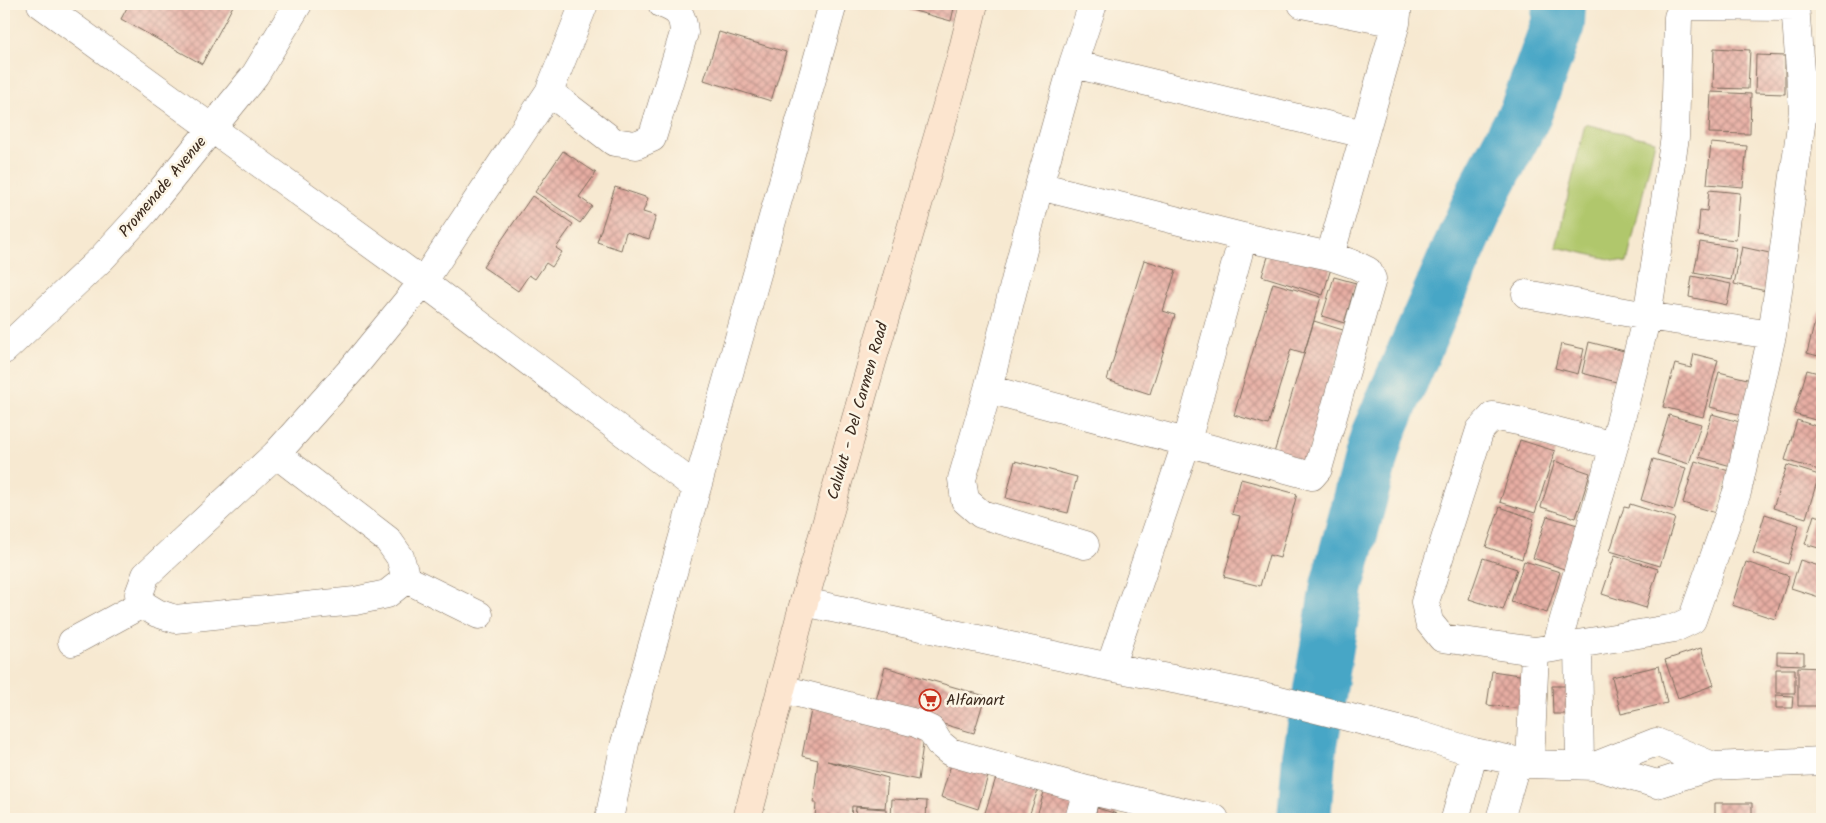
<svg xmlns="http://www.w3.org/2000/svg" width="1826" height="823" font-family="Kalam,sans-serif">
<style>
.pitch{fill:#b0c76c;stroke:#767845}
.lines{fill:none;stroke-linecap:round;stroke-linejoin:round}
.river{stroke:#47a6c6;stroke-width:54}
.building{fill:url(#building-cross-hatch)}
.street-casing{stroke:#7d6d5d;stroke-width:29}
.secondary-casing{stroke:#7d6d5d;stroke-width:29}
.street{stroke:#fff;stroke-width:28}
.secondary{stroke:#fce5cf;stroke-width:28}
.labels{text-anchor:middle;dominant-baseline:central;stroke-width:5;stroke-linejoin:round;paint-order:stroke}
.street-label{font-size:16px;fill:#3b2a1e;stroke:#fcf5e5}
.poi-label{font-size:16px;fill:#3b2a1e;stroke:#fcf5e5;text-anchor:start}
</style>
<defs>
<pattern id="building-cross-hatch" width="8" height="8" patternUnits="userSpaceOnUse" patternTransform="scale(1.25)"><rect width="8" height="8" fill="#e7ada3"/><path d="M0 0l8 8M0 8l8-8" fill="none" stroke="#bc8d84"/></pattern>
</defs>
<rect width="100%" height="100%" fill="#fcf5e5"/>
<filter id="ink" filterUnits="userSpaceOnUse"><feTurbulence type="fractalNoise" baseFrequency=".02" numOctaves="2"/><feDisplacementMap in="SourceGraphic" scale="10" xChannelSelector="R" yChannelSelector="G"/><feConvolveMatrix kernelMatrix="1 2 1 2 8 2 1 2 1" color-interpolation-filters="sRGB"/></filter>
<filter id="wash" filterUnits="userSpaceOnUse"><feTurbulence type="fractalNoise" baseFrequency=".0096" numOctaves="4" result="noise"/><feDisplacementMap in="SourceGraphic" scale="20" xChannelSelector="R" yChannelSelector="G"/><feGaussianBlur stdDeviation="1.12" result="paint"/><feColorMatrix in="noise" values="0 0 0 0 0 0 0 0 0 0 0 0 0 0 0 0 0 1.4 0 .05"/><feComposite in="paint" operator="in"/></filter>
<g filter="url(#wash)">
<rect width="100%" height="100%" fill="#f7e9d1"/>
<!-- pitch -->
<path class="pitch" d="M 1585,124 L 1655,141 L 1627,263 L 1556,247 Z"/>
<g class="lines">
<!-- river -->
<path class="river" d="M 1304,819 L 1309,757 L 1337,586 L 1377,436 L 1486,187 L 1525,114 L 1558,24 L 1559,4"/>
</g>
<g id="blocks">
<!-- building -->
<path class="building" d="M 129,4 L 234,4 L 202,64 L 121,19 Z
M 889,4 L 955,4 L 951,21 Z
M 719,32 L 786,52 L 771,101 L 704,80 Z
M 1714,48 L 1750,50 L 1748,89 L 1713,88 Z
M 1756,55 L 1785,56 L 1785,94 L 1755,93 Z
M 1711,92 L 1751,94 L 1750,134 L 1709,133 Z
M 1711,143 L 1747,146 L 1743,187 L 1707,184 Z
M 563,151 L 596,173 L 579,197 L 592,206 L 580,223 L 535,192 Z
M 615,187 L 648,198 L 643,212 L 656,216 L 649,239 L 626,232 L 621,250 L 597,242 Z
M 1709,190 L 1740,193 L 1736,240 L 1698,236 L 1700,210 L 1707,211 Z
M 532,196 L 573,224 L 556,248 L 562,252 L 552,267 L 546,263 L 535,279 L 529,275 L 518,291 L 483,267 Z
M 1700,242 L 1737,248 L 1731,280 L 1694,273 Z
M 1271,247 L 1332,265 L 1323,295 L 1262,276 Z
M 1742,247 L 1774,254 L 1766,291 L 1734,284 Z
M 1144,260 L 1176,270 L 1163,311 L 1175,315 L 1150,394 L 1107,380 Z
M 1692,276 L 1731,284 L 1727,305 L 1689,297 Z
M 1334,277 L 1356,283 L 1344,323 L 1322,316 Z
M 1273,283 L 1321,297 L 1304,353 L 1291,349 L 1268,425 L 1234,415 Z
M 1818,310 L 1822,312 L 1822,357 L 1807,353 Z
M 1314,321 L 1346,331 L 1306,463 L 1274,453 Z
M 1589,342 L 1628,352 L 1620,383 L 1582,373 Z
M 1561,344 L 1584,349 L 1578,374 L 1555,368 Z
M 1694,354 L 1718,360 L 1703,417 L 1663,407 L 1675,364 L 1691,368 Z
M 1807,370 L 1822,374 L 1822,422 L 1794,414 Z
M 1719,372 L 1751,380 L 1742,415 L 1710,407 Z
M 1712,414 L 1743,423 L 1731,466 L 1699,457 Z
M 1669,415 L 1701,424 L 1689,464 L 1657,454 Z
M 1797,420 L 1822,428 L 1822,458 L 1819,470 L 1785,460 Z
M 1520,440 L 1555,451 L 1535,513 L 1500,502 Z
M 1653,459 L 1686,468 L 1674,510 L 1641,500 Z
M 1015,461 L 1077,477 L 1068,513 L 1006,498 Z
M 1555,461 L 1590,473 L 1576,518 L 1541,507 Z
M 1695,461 L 1729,471 L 1716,513 L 1683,503 Z
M 1787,465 L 1819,475 L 1806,518 L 1773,508 Z
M 1241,479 L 1297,494 L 1280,558 L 1269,555 L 1260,586 L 1224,577 L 1240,516 L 1232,514 Z
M 1630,504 L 1675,518 L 1660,566 L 1610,551 L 1624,507 L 1629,508 Z
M 1500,507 L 1534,519 L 1522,559 L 1486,547 Z
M 1765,514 L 1799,525 L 1788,564 L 1753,553 Z
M 1814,515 L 1822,517 L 1822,549 L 1805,544 Z
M 1547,516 L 1581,526 L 1567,570 L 1533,558 Z
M 1615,555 L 1658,569 L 1646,608 L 1602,594 Z
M 1483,558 L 1517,569 L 1503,610 L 1469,599 Z
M 1800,560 L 1822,567 L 1822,598 L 1791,588 Z
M 1524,561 L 1560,572 L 1547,613 L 1511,602 Z
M 1746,562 L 1789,576 L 1775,619 L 1732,605 Z
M 1701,648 L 1714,685 L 1678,698 L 1665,660 Z
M 1777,652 L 1804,653 L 1804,665 L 1777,664 Z
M 1659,666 L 1667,703 L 1621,714 L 1612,677 Z
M 885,667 L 985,696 L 974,733 L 875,704 Z
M 1798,667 L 1822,668 L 1822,706 L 1798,706 Z
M 1776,669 L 1795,669 L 1795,693 L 1776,693 Z
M 1492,671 L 1526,676 L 1522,709 L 1487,705 Z
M 1552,686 L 1572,686 L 1573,714 L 1553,714 Z
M 1776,695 L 1793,696 L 1792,708 L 1776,708 Z
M 812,705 L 924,737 L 918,780 L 827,761 L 888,778 L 885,808 L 852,806 L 851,819 L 815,819 L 816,803 L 813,803 L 818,760 L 802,756 Z
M 954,755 L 991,766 L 978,809 L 941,797 Z
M 999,768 L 1041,781 L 1028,819 L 983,819 Z
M 1047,782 L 1081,792 L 1072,819 L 1036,819 Z
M 892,799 L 927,801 L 926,819 L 891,819 Z
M 1715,803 L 1752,803 L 1752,819 L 1711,819 L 1711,818 L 1715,818 Z
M 856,807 L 886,809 L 886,819 L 855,819 Z
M 1097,808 L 1117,814 L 1116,819 L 1094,819 Z
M 1646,816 L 1673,816 L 1673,819 L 1646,819 Z"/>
</g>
</g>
<g filter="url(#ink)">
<use href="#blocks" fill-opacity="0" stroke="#7d6d5d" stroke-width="1"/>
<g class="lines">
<!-- street casing -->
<g class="street-casing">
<path id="street" d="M 41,4 L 423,282 L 696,487
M 1302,4 L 1396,23
M 1073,64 L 1364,134
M 549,92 L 614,142 L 636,145 L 652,138 L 684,33 C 683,14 678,10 662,4
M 1330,256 L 1396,23 L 1398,4
M 1526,294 L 1647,316 L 1772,335
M 4,350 L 102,258 L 144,212 L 255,75 L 298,4
M 988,389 L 1312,476 L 1318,469 L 1372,279 L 1368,271 L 1356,265 L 1330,256 L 1243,237 L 1039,186
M 1614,446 L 1518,421 L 1493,416 L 1480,430 L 1425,602 L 1429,622 L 1442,638 L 1535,651 L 1675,628 L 1692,620 L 1737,492 L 1772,335 L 1803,111 L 1795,4
M 276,454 L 388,540 L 400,557 L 406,579 L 479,615
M 1085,545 L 981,514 L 965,500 L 962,479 L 988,389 L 1039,186 L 1073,64 L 1093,4
M 406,579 L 387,594 L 355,601 L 175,619 L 157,613 L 142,604 L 139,594 L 146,575 L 276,454 L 352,369 L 423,282 L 549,92 L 584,4
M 804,602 L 1110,667 L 1272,698 L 1419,735 L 1474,752 L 1530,764 L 1595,766 L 1657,784 L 1713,766 L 1822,761
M 72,642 L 142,604
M 1578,644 L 1580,764
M 1556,647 L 1614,446 L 1647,316 L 1675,137 L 1678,17 L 1684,6 L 1795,7
M 1110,667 L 1187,441 L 1243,237
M 782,689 L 916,723 L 931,730 L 939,743 L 950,752 L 1087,790 L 1215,819
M 1530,764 L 1535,651
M 1595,766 L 1656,742 L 1713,766
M 609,819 L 625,743 L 833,4
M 1079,819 L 1087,790
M 1455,819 L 1474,752
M 1500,819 L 1517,761"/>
</g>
<!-- secondary casing -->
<g class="secondary-casing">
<path id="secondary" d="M 747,819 L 804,602 L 872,362 L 961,57 L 974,4"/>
</g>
<!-- street -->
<use href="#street" class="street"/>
<!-- secondary -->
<use href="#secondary" class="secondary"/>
</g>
</g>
<!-- icons -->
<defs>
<g id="supermarket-ring" transform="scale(1.125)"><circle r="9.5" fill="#fcf5e5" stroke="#c8321e" stroke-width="1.5"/><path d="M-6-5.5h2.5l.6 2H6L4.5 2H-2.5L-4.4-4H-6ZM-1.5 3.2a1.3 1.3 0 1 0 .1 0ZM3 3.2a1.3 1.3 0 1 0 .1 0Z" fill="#c8321e"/></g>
</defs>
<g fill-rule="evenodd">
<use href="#supermarket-ring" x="930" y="700"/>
</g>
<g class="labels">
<!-- street labels -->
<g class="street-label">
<text transform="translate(163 187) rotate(-50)">Promenade Avenue</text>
<text transform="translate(858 411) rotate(-74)">Calulut - Del Carmen Road</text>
</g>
<!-- poi labels -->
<g class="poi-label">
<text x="946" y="700">Alfamart</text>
</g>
</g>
<!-- margin -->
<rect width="1826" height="823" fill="none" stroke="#fcf5e5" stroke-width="20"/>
</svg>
